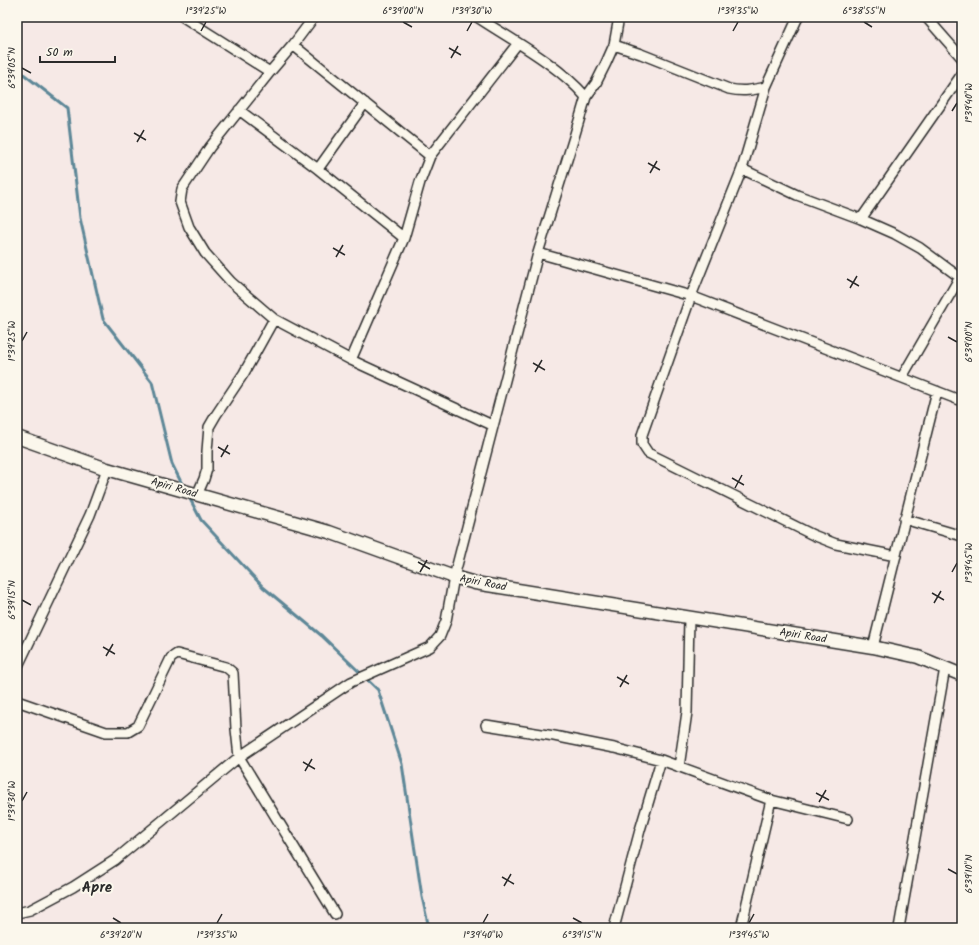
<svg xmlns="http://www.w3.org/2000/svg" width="979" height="945" font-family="Kalam,sans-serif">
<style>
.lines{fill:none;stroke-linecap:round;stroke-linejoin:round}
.stream{stroke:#5d8797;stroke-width:3}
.street-casing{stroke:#2b2b2b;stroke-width:12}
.secondary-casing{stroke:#2b2b2b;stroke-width:15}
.street{stroke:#fbf7ec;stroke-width:9}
.secondary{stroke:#fbf7ec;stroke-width:12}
.ticks{fill:none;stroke:#2b2b2b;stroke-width:1.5}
.labels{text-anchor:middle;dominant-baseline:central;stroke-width:4;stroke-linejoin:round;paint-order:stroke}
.street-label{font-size:11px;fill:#2b2b2b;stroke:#fbf7ec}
.district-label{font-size:15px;font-weight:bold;fill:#2b2b2b;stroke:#fbf7ec}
.neatline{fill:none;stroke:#2b2b2b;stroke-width:1.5}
.ticks-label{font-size:10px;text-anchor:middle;fill:#2b2b2b}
</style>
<rect width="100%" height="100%" fill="#f6e9e6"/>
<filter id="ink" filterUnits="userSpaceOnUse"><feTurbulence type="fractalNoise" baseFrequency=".025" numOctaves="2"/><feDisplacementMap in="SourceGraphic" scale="8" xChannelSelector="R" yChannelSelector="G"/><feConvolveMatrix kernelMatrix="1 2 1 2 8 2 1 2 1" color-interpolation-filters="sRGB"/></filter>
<g filter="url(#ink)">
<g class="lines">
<!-- stream -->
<path class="stream" d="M 17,69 L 67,108 L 80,218 L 103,319 L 152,382 L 172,464 L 183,486
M 189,497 L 201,520 L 263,587 L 322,636 L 378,690 L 402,764 L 422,897 L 429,928"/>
<!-- street casing -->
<g class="street-casing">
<path id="street" d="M 183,17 L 270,72
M 314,17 L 293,45 L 270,72 L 210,147 L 182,189 L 180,202 L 189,227 L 205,253 L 231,282 L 274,319 L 351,360 L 492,425
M 477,17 C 515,42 556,63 586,97
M 926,17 L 962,58
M 293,45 L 430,156
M 614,45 L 641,54 L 729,89 C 743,92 753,90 766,87 L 798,17
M 766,87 L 742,169 L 691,296 L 642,435 L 642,444 L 648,453 L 813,535 L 836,544 L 896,556
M 239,110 L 318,169 L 404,238
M 318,169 L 365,103
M 742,169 L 797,195 L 861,219 L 895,234 L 920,248 L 962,279
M 861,219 L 962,74
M 538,253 L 691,296 L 962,401
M 351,360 L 404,238 L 420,182 L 430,156 L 518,43
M 902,377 L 960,277
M 197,495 L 204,479 L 207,469 L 207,451 L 209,427 L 216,415 L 244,373 L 274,319
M 904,519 L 962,536
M 873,647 L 937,391
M 17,668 L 90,515 L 107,469
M 17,701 L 106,732 L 128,732 L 138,726 L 171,658 L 177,654 L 226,667 L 233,673 L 236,729 L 239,757 L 335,914
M 486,725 L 554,736 L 614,748 L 661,760 L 771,800 L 848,819
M 679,767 L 687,712 L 689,618
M 17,913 L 30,910 L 73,887 L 115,860 L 239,757 L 351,682 L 430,647 L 440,636 L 446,621 L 454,577 L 538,253 L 575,134 L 586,97 L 596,83 L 606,63 L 614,45 L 619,17
M 614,928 L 640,830 L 661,760
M 741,928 L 771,800
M 899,928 L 945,668"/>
</g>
<!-- secondary casing -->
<g class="secondary-casing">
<path id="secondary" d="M 17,437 L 107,469 L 329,532 L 454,577 L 475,583 L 873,647 L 918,657 L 962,675"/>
</g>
<!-- street -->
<use href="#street" class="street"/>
<!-- secondary -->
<use href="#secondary" class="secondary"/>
</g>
</g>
<!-- ticks -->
<path class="ticks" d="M 403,22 L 412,27M 864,22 L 872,27M 201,31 L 206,22M 467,31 L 472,22M 733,31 L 738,22M 449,48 L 461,55M 451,58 L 458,46M 22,68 L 31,73M 952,111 L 957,103M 134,133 L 146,140M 137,142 L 144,130M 648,163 L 660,170M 650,173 L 657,161M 333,248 L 345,255M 336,257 L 343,245M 847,279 L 859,286M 850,288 L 857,276M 948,337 L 957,342M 22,341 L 27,332M 533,363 L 545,370M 535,372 L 542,360M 218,447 L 230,454M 221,457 L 228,445M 732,478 L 744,485M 735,488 L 742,475M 418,562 L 430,569M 420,572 L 427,560M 952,572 L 957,563M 932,593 L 944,600M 22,600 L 31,605M 934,603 L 941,591M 103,647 L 115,654M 106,656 L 113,644M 617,677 L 629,684M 620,687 L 627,675M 303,762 L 315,769M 305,771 L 312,759M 816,793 L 829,800M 22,801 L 27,792M 819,802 L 826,790M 948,869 L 957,874M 502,877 L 514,884M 504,886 L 511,874M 113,918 L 121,923M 573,918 L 582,923M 217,923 L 222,914M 483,923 L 488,914M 749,923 L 754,914"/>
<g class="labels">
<!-- street labels -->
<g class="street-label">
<text transform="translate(174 488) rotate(16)">Apiri Road</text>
<text transform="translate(483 583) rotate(11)">Apiri Road</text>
<text transform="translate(803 636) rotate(9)">Apiri Road</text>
</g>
<!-- district labels -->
<g class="district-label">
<text x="97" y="888">Apre</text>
</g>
</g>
<!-- margin -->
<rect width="979" height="945" fill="none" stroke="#fbf7ec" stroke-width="44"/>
<!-- scale -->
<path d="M40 56v6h75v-6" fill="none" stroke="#2b2b2b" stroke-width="2"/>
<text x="46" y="56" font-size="12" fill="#2b2b2b" stroke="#fbf7ec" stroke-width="3" paint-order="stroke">50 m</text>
<rect x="22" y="22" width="935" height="901" class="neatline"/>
<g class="ticks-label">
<text x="206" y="14">1°39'25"W</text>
<text x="403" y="14">6°39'00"N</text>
<text x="472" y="14">1°39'30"W</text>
<text x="738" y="14">1°39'35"W</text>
<text x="864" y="14">6°38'55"N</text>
<text transform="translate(11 68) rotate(-90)" y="4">6°39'05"N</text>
<text transform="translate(968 103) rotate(-90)" y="4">1°39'40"W</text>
<text transform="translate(11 341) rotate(-90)" y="4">1°39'25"W</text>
<text transform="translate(968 342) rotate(-90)" y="4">6°39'00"N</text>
<text transform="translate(968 563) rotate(-90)" y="4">1°39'45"W</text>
<text transform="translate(11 600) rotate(-90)" y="4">6°39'15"N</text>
<text transform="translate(11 801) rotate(-90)" y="4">1°39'30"W</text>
<text transform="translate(968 874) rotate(-90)" y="4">6°39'10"N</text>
<text x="121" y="938">6°39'20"N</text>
<text x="217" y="938">1°39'35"W</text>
<text x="483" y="938">1°39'40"W</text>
<text x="582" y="938">6°39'15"N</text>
<text x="749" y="938">1°39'45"W</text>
</g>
</svg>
